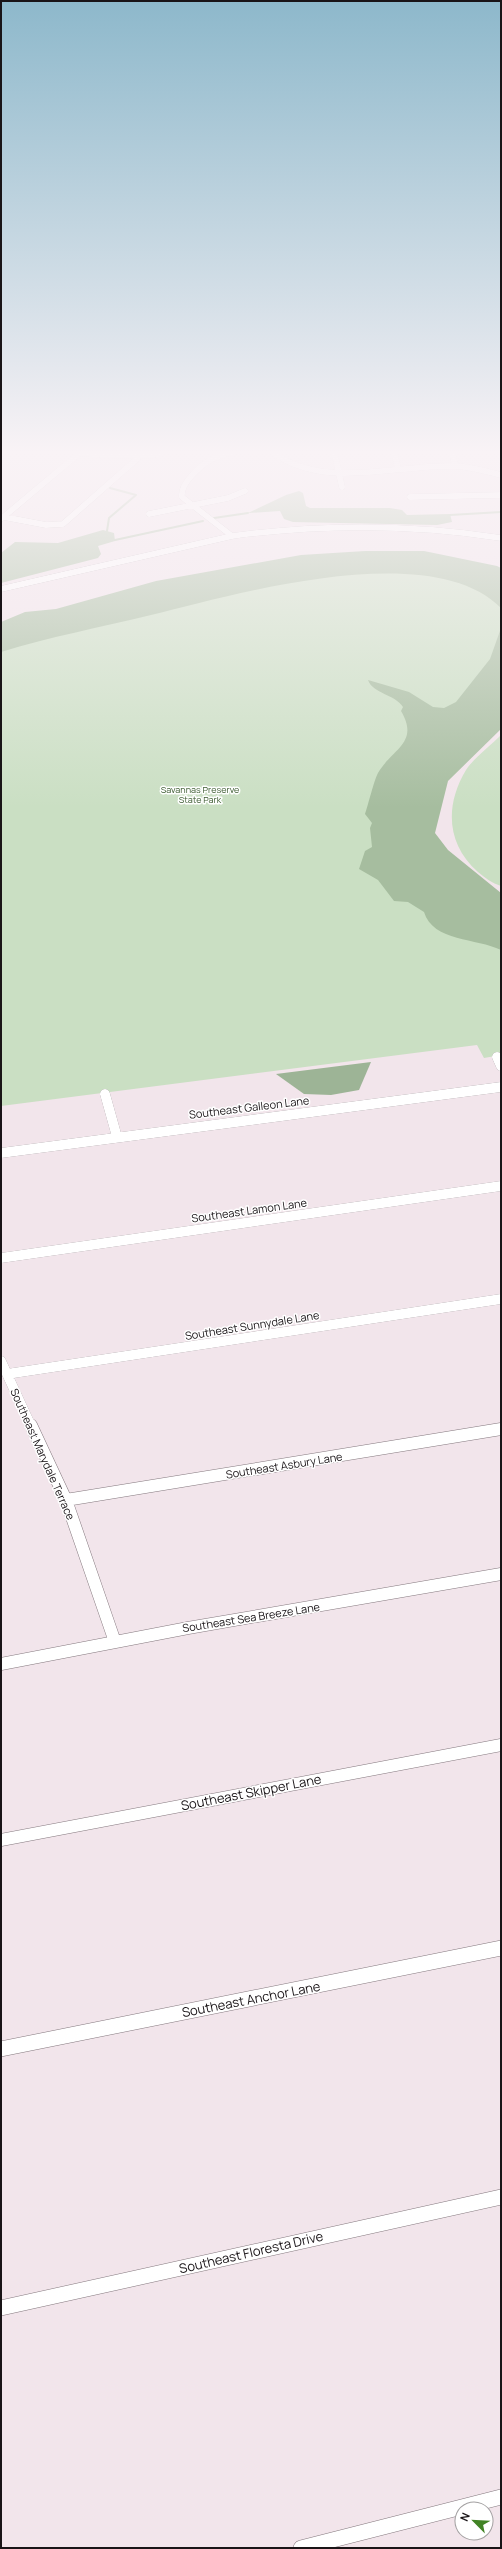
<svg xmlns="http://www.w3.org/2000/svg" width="502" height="2549" font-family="Manrope,sans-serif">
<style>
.green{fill:#cadfc3}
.forest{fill:#9db496}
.water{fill:#a6bd9f}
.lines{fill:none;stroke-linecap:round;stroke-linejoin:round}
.stream{stroke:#a6bd9f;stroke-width:2}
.minor-far3-casing{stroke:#84787e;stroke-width:6}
.minor-far2-casing{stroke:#84787e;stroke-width:10}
.minor-far1-casing{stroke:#84787e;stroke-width:13}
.minor-casing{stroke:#84787e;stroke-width:16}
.minor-far3{stroke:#fff;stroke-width:6}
.minor-far2{stroke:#fff;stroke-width:10}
.minor-far1{stroke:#fff;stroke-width:12}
.minor{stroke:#fff;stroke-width:15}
.labels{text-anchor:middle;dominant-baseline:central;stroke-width:3;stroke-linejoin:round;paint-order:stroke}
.far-park-label{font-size:9px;fill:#38582c;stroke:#fff}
.street-label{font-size:11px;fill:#191417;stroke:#fff}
.near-street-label{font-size:13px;fill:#191417;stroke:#fff}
</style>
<rect width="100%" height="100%" fill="#f2e5eb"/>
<!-- green -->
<path class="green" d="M 405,564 L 501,592 L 501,676 L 408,797 L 501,927 L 501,1055 L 484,1058 L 477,1045 L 1,1106 L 1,636 L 198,591 Z
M 501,735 L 501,886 C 492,883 485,878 478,872 C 446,844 445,805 466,770 C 473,759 491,745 501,735 Z"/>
<!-- forest -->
<path class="forest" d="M 371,1062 L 359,1090 L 331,1095 L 304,1094 L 276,1074 Z"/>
<!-- water -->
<path class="water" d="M 299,491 L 303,493 L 306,506 L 310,508 L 390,508 L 402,510 L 407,515 L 450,514 L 452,522 L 437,525 L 293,522 L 284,519 L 280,511 L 248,513 L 286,495 Z
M 103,530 L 114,533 L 115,541 L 98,546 L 101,554 L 98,558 L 1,583 L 1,553 L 15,542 L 58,543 Z
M 365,551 L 424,551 L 497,566 L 501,568 L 501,608 C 431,537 236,594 151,615 C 101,627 50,637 1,652 L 1,622 L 25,612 L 56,609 L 156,581 L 301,555 Z
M 501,628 L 501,729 L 448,781 L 435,833 L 448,850 L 501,893 L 501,950 C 477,938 433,942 424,912 L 408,902 L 394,901 L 378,880 L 359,869 L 365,851 L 372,847 L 370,828 L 372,823 L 365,814 C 368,806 374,780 378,773 C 392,749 420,743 401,711 L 403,707 C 395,694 373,694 368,680 L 409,692 L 433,707 L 444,708 L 456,702 L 490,659 Z"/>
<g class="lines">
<!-- stream -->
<path class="stream" d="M 450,515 L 501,512
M 214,518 L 248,513
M 107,531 L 109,518 L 136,495 L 110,488
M 115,540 L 203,521"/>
<!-- minor-far3 casing -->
<g class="minor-far3-casing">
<path id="minor-far3" d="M 271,451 C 322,491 397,464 456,466 C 471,467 486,471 501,475
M 334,451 L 342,487
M 394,451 L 398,469
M 452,451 L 455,466
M 79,453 C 93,454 148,458 158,454 L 157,451
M 410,497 L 501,495
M 149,514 L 228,498 L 245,491
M 4,517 L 46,525 L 63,524 L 138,458
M 1,519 L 82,451
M 232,536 L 182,497 C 180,483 201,465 212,459 C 220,455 229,453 237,451
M 1,589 L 232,536 C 322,524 411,524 501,538"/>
</g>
<!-- minor-far2 casing -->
<g class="minor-far2-casing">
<path id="minor-far2" d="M 497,1057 L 501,1066
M 105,1094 L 117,1137
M 1,1153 L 501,1087
M 1,1258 L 501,1186
M 1,1361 L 31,1426
M 7,1374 L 501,1299"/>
</g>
<!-- minor-far1 casing -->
<g class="minor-far1-casing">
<path id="minor-far1" d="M 31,1425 L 66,1500 L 114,1639
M 66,1500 L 501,1429
M 1,1664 L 188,1628 L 501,1574
M 1,1840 L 501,1745"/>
</g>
<!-- minor casing -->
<g class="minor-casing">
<path id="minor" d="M 1,2049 L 501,1948
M 1,2308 L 501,2197
M 301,2548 L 501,2497"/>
</g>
<!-- minor-far3 -->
<use href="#minor-far3" class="minor-far3"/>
<!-- minor-far2 -->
<use href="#minor-far2" class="minor-far2"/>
<!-- minor-far1 -->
<use href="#minor-far1" class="minor-far1"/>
<!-- minor -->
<use href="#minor" class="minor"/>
</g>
<!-- sky -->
<linearGradient id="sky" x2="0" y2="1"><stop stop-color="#8db8cb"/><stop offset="0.56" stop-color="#f9f3f6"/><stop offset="1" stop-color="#f9f3f6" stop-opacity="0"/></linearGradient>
<rect width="502" height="808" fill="url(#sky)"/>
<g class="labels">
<!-- far-park labels -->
<g class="far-park-label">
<text x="200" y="789">Savannas Preserve<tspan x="200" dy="10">State Park</tspan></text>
</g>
<!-- street labels -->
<g class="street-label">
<text transform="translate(249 1107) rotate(-7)">Southeast Galleon Lane</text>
<text transform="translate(249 1210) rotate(-8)">Southeast Lamon Lane</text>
<text transform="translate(252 1325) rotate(-9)">Southeast Sunnydale Lane</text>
<text transform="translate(43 1454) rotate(66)">Southeast Marydale Terrace</text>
<text transform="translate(284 1465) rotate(-9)">Southeast Asbury Lane</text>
<text transform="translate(251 1617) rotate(-9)">Southeast Sea Breeze Lane</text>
</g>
<!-- near-street labels -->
<g class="near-street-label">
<text transform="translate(251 1792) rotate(-11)">Southeast Skipper Lane</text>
<text transform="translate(251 1999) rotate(-11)">Southeast Anchor Lane</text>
<text transform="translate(251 2252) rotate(-13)">Southeast Floresta Drive</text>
</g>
</g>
<!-- border -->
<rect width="502" height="2549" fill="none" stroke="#191417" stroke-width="4"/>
<!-- north arrow -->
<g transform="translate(474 2521) rotate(294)"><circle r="19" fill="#ffffff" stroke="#a3a1a2"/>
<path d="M0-3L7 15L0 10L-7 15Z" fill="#418325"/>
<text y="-6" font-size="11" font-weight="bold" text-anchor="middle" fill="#191417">N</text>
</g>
</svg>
